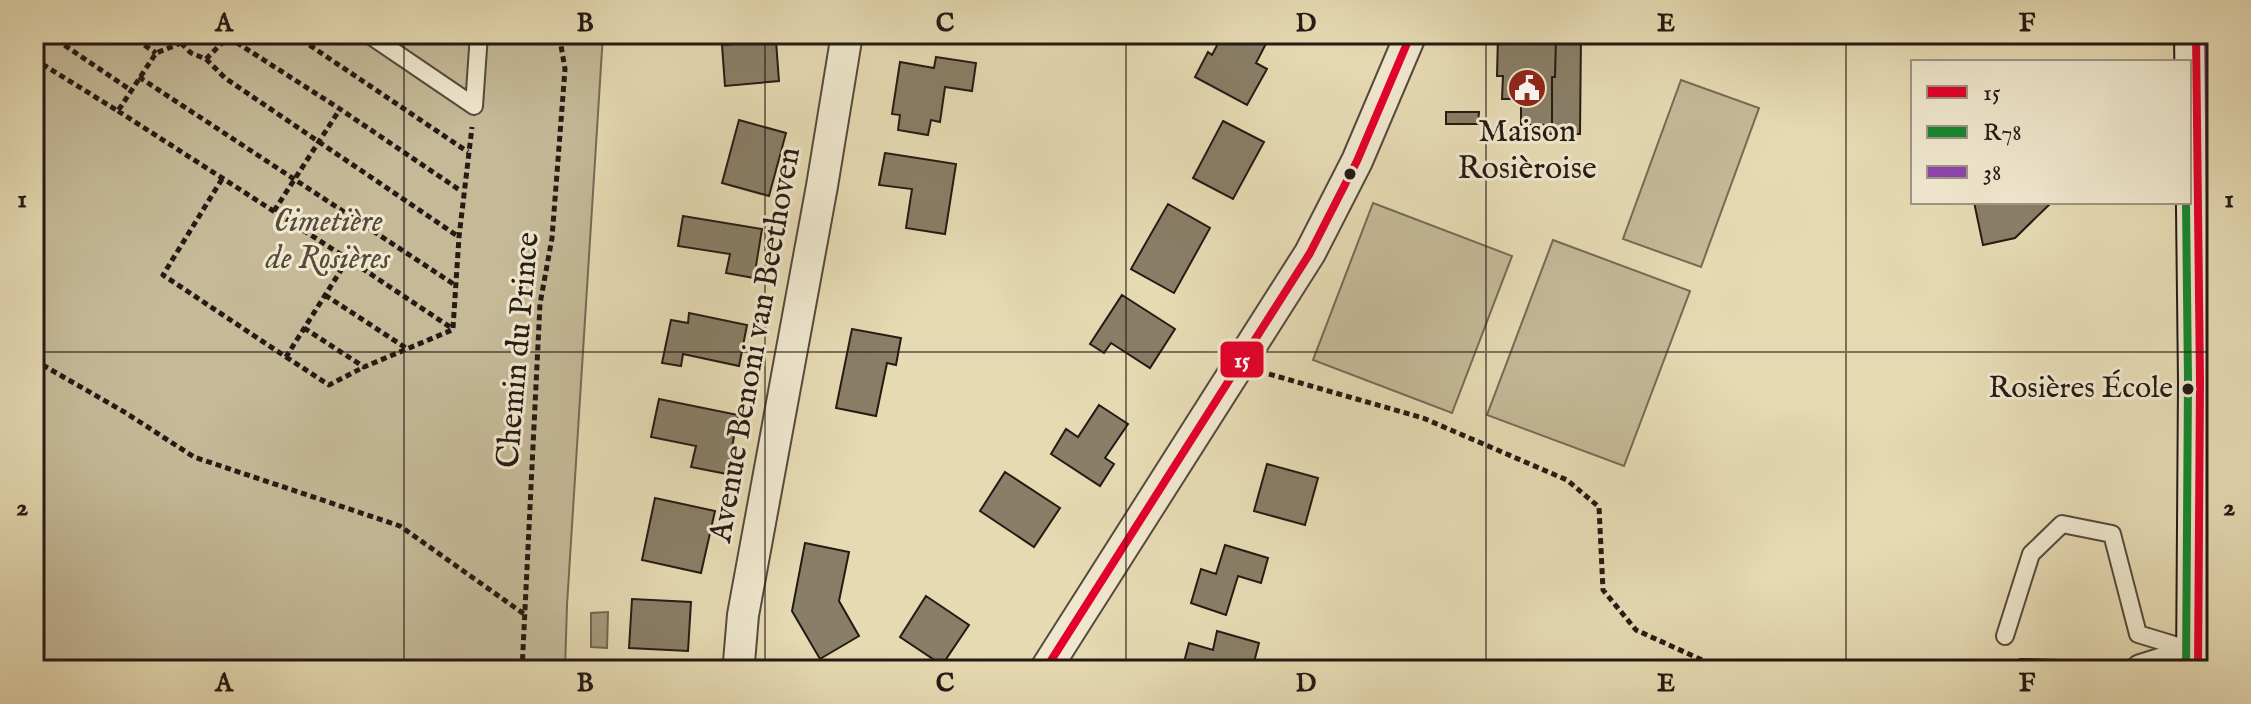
<svg xmlns="http://www.w3.org/2000/svg" width="2251" height="704" font-family="'IM FELL English',serif">
<style>
.green{fill:#c5b998;stroke:#756a56;stroke-width:2}
.water{fill:#a4997d;stroke:#716653;stroke-width:2}
.building{fill:#897e67;stroke:#251a14;stroke-width:2}
.lines{fill:none;stroke-linecap:round;stroke-linejoin:round}
.lane-casing{stroke:#554a3c;stroke-width:20}
.street-casing{stroke:#554a3c;stroke-width:34}
.secondary-casing{stroke:#251a14;stroke-width:46}
.path{stroke:#251a14;stroke-width:5;stroke-dasharray:6 4;stroke-linecap:butt}
.lane{stroke:#efe7ce;stroke-width:16}
.street{stroke:#efe7ce;stroke-width:30}
.secondary{stroke:#efe7ce;stroke-width:42}
.bus-1-casing{stroke:#efe7ce;stroke-width:14}
.bus-2-casing{stroke:#efe7ce;stroke-width:14}
.bus-3-casing{stroke:#efe7ce;stroke-width:14}
.bus-1{stroke:#e4002b;stroke-width:8}
.bus-2{stroke:#15882e;stroke-width:8}
.bus-3{stroke:#8e44ad;stroke-width:8}
.grid{fill:none;stroke:#251a14;stroke-width:2;stroke-opacity:0.55}
.bus-dot{fill:#251a14;stroke:#efe7ce;stroke-width:3}
.labels{text-anchor:middle;dominant-baseline:central;stroke-width:6;stroke-linejoin:round;paint-order:stroke}
.bus-label{font-size:30px;fill:#251a14;stroke:#efe7ce;text-anchor:end}
.poi-label{font-size:32px;fill:#251a14;stroke:#efe7ce}
.park-label{font-size:32px;font-style:italic;fill:#554a3c;stroke:#efe7ce}
.street-label{font-size:32px;fill:#251a14;stroke:#efe7ce}
.line-badge{stroke:#efe7ce;stroke-width:3}
.badge-label{font-size:22px;text-anchor:middle;font-weight:bold;fill:#fff}
.neatline{fill:none;stroke:#251a14;stroke-width:3}
.grid-label{font-size:26px;text-anchor:middle;font-weight:bold;fill:#251a14}
</style>
<rect width="100%" height="100%" fill="#e6dab3"/>
<filter id="stains"><feTurbulence type="fractalNoise" baseFrequency=".0025" numOctaves="4"/><feColorMatrix values="0 0 0 0 .2 0 0 0 0 .09 0 0 0 0 .02 0 0 0 .5 -.17"/></filter>
<radialGradient id="worn" r=".72"><stop offset=".6" stop-color="#630" stop-opacity="0"/><stop offset="1" stop-color="#630" stop-opacity=".3"/></radialGradient>
<!-- green -->
<path class="green" d="M 34,34 L 603,34 L 567,605 L 565,670 L 34,670 Z
M 1681,80 L 1759,108 L 1701,267 L 1623,239 Z
M 1373,203 L 1512,256 L 1452,413 L 1313,360 Z
M 1553,240 L 1690,291 L 1624,466 L 1487,415 Z"/>
<!-- water -->
<path class="water" d="M 608,612 L 607,648 L 591,647 L 591,613 Z"/>
<!-- building -->
<path class="building" d="M 1223,34 L 1271,34 L 1256,63 L 1267,69 L 1247,105 L 1195,77 L 1208,52 L 1212,55 Z
M 1503,34 L 1552,34 L 1552,36 L 1556,36 L 1555,77 L 1552,77 L 1552,125 L 1521,125 L 1521,99 L 1502,99 L 1503,76 L 1497,76 L 1498,35 Z
M 1552,34 L 1581,34 L 1580,134 L 1539,134 L 1539,125 L 1552,125 L 1552,77 L 1555,77 L 1556,36 L 1552,36 Z
M 776,41 L 779,81 L 725,86 L 722,45 Z
M 936,57 L 976,63 L 972,91 L 945,87 L 940,122 L 931,120 L 928,135 L 898,130 L 900,115 L 892,114 L 900,62 L 934,68 Z
M 1446,112 L 1479,112 L 1478,124 L 1446,124 Z
M 739,120 L 786,133 L 769,196 L 722,183 Z
M 1223,121 L 1264,142 L 1233,199 L 1193,178 Z
M 885,153 L 956,164 L 945,234 L 906,228 L 912,189 L 879,185 Z
M 1974,202 L 2052,202 L 2015,238 L 1983,245 Z
M 1168,204 L 1210,228 L 1174,293 L 1131,269 Z
M 683,216 L 762,229 L 754,278 L 726,273 L 730,254 L 678,246 Z
M 1122,295 L 1175,329 L 1150,368 L 1111,343 L 1104,353 L 1090,344 Z
M 689,313 L 747,325 L 739,366 L 683,354 L 681,366 L 662,363 L 671,320 L 688,323 Z
M 852,329 L 901,338 L 896,365 L 887,363 L 876,416 L 836,408 Z
M 659,399 L 738,415 L 727,474 L 691,467 L 696,446 L 651,437 Z
M 1099,405 L 1128,424 L 1105,458 L 1114,464 L 1100,486 L 1051,454 L 1066,429 L 1078,437 Z
M 1267,464 L 1318,478 L 1305,525 L 1254,511 Z
M 1005,472 L 1060,508 L 1034,547 L 980,511 Z
M 655,498 L 715,511 L 701,573 L 642,560 Z
M 805,543 L 849,552 L 839,601 L 859,636 L 820,659 L 792,611 Z
M 1225,545 L 1268,558 L 1261,583 L 1238,576 L 1226,615 L 1191,603 L 1201,569 L 1216,574 Z
M 926,596 L 969,625 L 942,665 L 900,637 Z
M 632,599 L 691,602 L 688,651 L 629,648 Z
M 1217,631 L 1259,643 L 1252,670 L 1182,670 L 1189,643 L 1213,650 Z
M 2020,659 L 2059,660 L 2059,670 L 2020,670 Z"/>
<g class="lines">
<!-- lane casing -->
<g class="lane-casing">
<path id="lane" d="M 368,34 L 474,106 L 479,34
M 2005,636 L 2031,554 L 2062,524 L 2112,534 L 2138,634 L 2191,650"/>
</g>
<!-- street casing -->
<g class="street-casing">
<path id="street" d="M 740,670 L 739,662 L 743,615 L 822,186 L 847,34
M 1045,670 L 1310,253 L 1357,161 L 1411,34
M 2141,670 L 2198,652"/>
</g>
<!-- secondary casing -->
<g class="secondary-casing">
<path id="secondary" d="M 2196,34 L 2200,382 L 2198,670"/>
</g>
<!-- path -->
<path class="path" d="M 48,34 L 132,91
M 128,34 L 156,53
M 185,34 L 181,43 L 191,53 L 206,59 L 228,37
M 293,34 L 468,152
M 228,37 L 340,109 L 461,191
M 34,59 L 118,111 L 156,53 L 181,43
M 206,59 L 225,78 L 459,237
M 139,77 L 455,285
M 118,111 L 348,259 L 453,329
M 222,179 L 163,275 L 286,357 L 348,259
M 274,211 L 340,109
M 325,295 L 406,348
M 304,328 L 364,367 L 452,330
M 453,328 L 459,237 L 472,127
M 286,357 L 329,385 L 364,367
M 34,360 L 126,413 L 194,457 L 400,526 L 524,614
M 1269,374 L 1423,418 L 1567,480 L 1599,507 L 1603,590 L 1636,630 L 1724,670
M 522,670 L 540,304 L 552,238 L 565,69 L 559,34"/>
<!-- lane -->
<use href="#lane" class="lane"/>
<!-- street -->
<use href="#street" class="street"/>
<!-- secondary -->
<use href="#secondary" class="secondary"/>
<!-- bus-1 casing -->
<g class="bus-1-casing">
<path id="bus-1" d="M 2196,34 L 2200,382 L 2198,670
M 1045,670 L 1310,253 L 1357,161 L 1411,34"/>
</g>
<!-- bus-2 casing -->
<g class="bus-2-casing">
<path id="bus-2" d="M 2186,202 L 2188,382 L 2186,670"/>
</g>
<!-- bus-3 casing -->
<g class="bus-3-casing">
<path id="bus-3" d="M 2208,34 L 2212,382 L 2210,670"/>
</g>
<!-- bus-1 -->
<use href="#bus-1" class="bus-1"/>
<!-- bus-2 -->
<use href="#bus-2" class="bus-2"/>
<!-- bus-3 -->
<use href="#bus-3" class="bus-3"/>
</g>
<!-- grid -->
<path class="grid" d="M 404,34 L 404,670M 765,34 L 765,670M 1126,34 L 1126,670M 1486,34 L 1486,670M 1846,34 L 1846,670M 34,352 L 2217,352"/>
<!-- icons -->
<defs>
<g id="civic-disc" transform="scale(2)"><circle r="9.5" fill="#8f2418" stroke="#efe7ce"/><path d="M-.6-6.5H3V-4.5H.6V-3L4-1V1h2V6H-6V1h2V-1L-.6-3ZM-1.2 2.5V6h2.4V2.5Z" fill="#fff"/></g>
</defs>
<g fill-rule="evenodd">
<use href="#civic-disc" x="1527" y="88"/>
</g>
<!-- markers -->
<g class="bus-dot">
<circle cx="1350" cy="174" r="7"/>
<circle cx="2188" cy="389" r="7"/>
</g>
<g class="labels">
<!-- bus labels -->
<g class="bus-label">
<text x="2173" y="389">Rosières École</text>
</g>
<!-- poi labels -->
<g class="poi-label">
<text x="1527" y="132">Maison<tspan x="1527" dy="37">Rosièroise</tspan></text>
</g>
<!-- park labels -->
<g class="park-label">
<text x="328" y="222">Cimetière<tspan x="328" dy="37">de Rosières</tspan></text>
</g>
<!-- street labels -->
<g class="street-label">
<text transform="translate(756 345) rotate(-80)">Avenue Benoni van Beethoven</text>
<text transform="translate(519 350) rotate(-85)">Chemin du Prince</text>
</g>
</g>
<rect class="line-badge" x="1219" y="340" width="46" height="39" rx="8" fill="#e4002b"/>
<g class="badge-label">
<text x="1242" y="367">15</text>
</g>
<!-- margin -->
<rect width="2251" height="704" fill="none" stroke="#e6dab3" stroke-width="88"/>
<!-- legend -->
<rect x="1911" y="60" width="280" height="144" fill="#efe7ce" stroke="#9e9584" stroke-width="2"/>
<rect x="1927" y="86" width="40" height="12" fill="#e4002b" stroke="#9e9584" stroke-width="2"/>
<text x="1983" y="100" font-size="24" fill="#251a14">15</text>
<rect x="1927" y="126" width="40" height="12" fill="#15882e" stroke="#9e9584" stroke-width="2"/>
<text x="1983" y="140" font-size="24" fill="#251a14">R78</text>
<rect x="1927" y="166" width="40" height="12" fill="#8e44ad" stroke="#9e9584" stroke-width="2"/>
<text x="1983" y="180" font-size="24" fill="#251a14">38</text>
<rect x="44" y="44" width="2163" height="616" class="neatline"/>
<g class="grid-label">
<text x="224" y="31">A</text>
<text x="585" y="31">B</text>
<text x="945" y="31">C</text>
<text x="1306" y="31">D</text>
<text x="1666" y="31">E</text>
<text x="2027" y="31">F</text>
<text x="22" y="207">1</text>
<text x="2229" y="207">1</text>
<text x="22" y="515">2</text>
<text x="2229" y="515">2</text>
<text x="224" y="691">A</text>
<text x="585" y="691">B</text>
<text x="945" y="691">C</text>
<text x="1306" y="691">D</text>
<text x="1666" y="691">E</text>
<text x="2027" y="691">F</text>
</g>
<rect width="100%" height="100%" filter="url(#stains)"/>
<rect width="100%" height="100%" fill="url(#worn)"/>
</svg>
